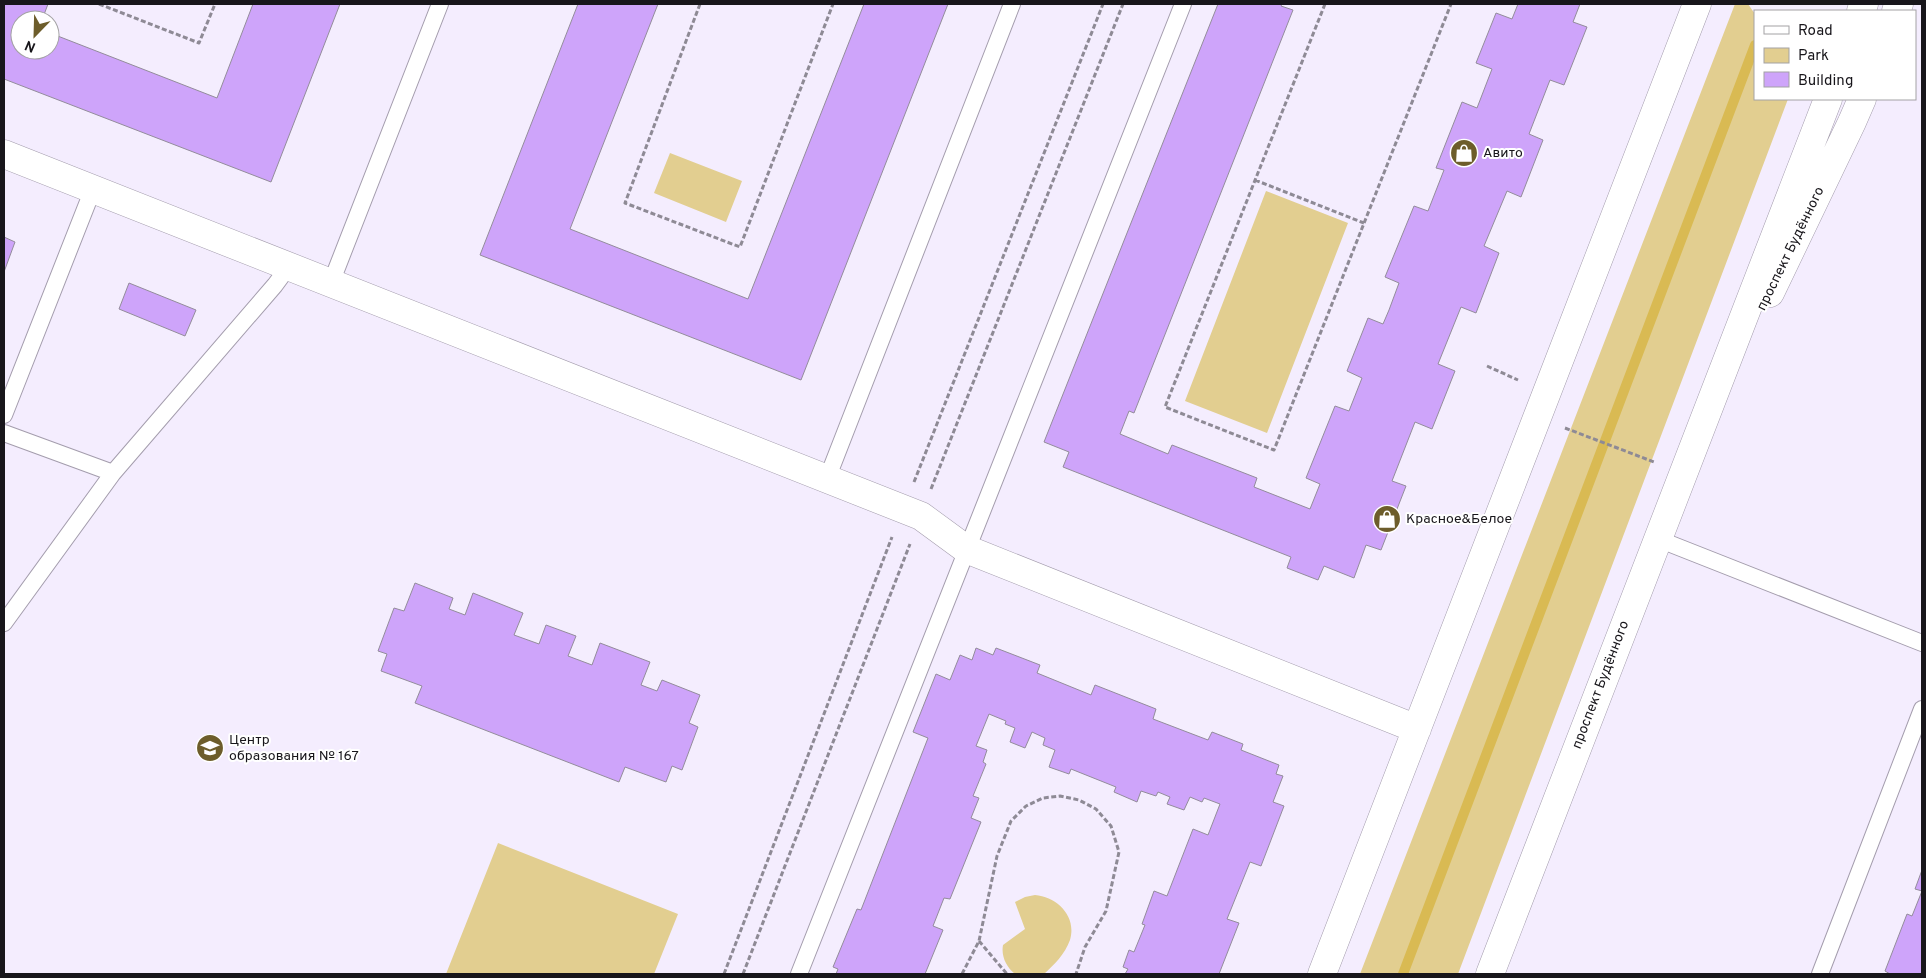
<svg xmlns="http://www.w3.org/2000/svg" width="1926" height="978" font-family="Overpass,sans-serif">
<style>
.green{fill:#e2ce90}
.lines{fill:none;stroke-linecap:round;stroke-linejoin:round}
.stream{stroke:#d9ba53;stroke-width:10}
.building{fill:#cea4fa;stroke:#938c9b}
.lane-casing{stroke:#a49dad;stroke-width:18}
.street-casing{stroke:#a49dad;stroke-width:29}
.secondary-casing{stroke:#a49dad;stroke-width:29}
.path{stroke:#8e8a95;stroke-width:3;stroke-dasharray:5 2.5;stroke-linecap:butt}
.lane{stroke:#fff;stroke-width:16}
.street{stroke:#fff;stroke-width:28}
.secondary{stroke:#fff;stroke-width:28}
.labels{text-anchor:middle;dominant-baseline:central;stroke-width:4;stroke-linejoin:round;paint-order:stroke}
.poi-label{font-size:14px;fill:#18161b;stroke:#fff;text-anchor:start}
.street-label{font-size:14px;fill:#18161b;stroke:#fff}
</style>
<rect width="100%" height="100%" fill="#f4edfe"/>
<!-- green -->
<path class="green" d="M 1735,4 L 1748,4 L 1755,14 L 1755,99 L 1788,99 L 1458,974 L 1360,974 Z
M 670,153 L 742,181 L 726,222 L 654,193 Z
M 1266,191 L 1348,223 L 1267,433 L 1185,401 Z
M 498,843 L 678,914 L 654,974 L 446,974 Z
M 1035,895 C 1057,897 1077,916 1070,940 C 1065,954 1054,965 1044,974 L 1015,974 C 1006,967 1001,956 1003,945 L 1025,929 L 1015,902 L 1025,897 Z"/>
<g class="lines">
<!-- stream -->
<path class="stream" d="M 1403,974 L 1755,45"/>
</g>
<!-- building -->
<path class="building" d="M 4,4 L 48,4 L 42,20 L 20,20 L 20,50 L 50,50 L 50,33 L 217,98 L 253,4 L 340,4 L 271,182 L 4,79 Z
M 578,4 L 658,4 L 570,229 L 748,299 L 864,4 L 948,4 L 801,380 L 480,255 Z
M 1218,4 L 1282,4 L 1281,6 L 1293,10 L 1134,413 L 1129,411 L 1120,434 L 1168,454 L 1172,445 L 1257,478 L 1254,487 L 1310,509 L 1320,484 L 1306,478 L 1335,406 L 1349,411 L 1362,378 L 1347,371 L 1368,318 L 1383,324 L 1389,310 L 1399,283 L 1385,277 L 1414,206 L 1428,211 L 1444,170 L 1436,168 L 1462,102 L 1477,108 L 1492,69 L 1476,63 L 1496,13 L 1512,19 L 1518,4 L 1580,4 L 1573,22 L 1587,27 L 1564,85 L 1550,80 L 1529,134 L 1543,140 L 1521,197 L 1507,191 L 1484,246 L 1499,253 L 1476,313 L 1461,307 L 1438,364 L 1455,371 L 1432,429 L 1415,422 L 1392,481 L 1406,486 L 1381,550 L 1366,545 L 1354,578 L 1324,566 L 1318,580 L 1287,568 L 1291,557 L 1063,467 L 1069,452 L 1044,442 Z
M 4,237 L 15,242 L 4,272 Z
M 129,283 L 196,310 L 185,336 L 119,309 Z
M 415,583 L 453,598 L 449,609 L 465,615 L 473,593 L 523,613 L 514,635 L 539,644 L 546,625 L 576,636 L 568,656 L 592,665 L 600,643 L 650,662 L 641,685 L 657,691 L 662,680 L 700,695 L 689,723 L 698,727 L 682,770 L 672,766 L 666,782 L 625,767 L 619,782 L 415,703 L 422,686 L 381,671 L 387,654 L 378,651 L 394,608 L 404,611 Z
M 976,648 L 993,655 L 996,648 L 1040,665 L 1037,673 L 1091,695 L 1095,685 L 1156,709 L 1153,719 L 1208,740 L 1212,732 L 1243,744 L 1241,750 L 1279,765 L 1276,774 L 1283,776 L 1273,802 L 1284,806 L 1261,866 L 1250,862 L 1227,919 L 1239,923 L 1219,974 L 1125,974 L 1128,969 L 1123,967 L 1129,950 L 1134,952 L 1145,925 L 1142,924 L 1154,891 L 1167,896 L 1193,829 L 1208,835 L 1220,804 L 1204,798 L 1202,802 L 1190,797 L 1184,810 L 1167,804 L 1170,797 L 1158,792 L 1156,796 L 1141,791 L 1137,802 L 1114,792 L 1116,787 L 1071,769 L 1069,774 L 1049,767 L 1055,750 L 1043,745 L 1045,738 L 1032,732 L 1025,748 L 1010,742 L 1015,728 L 1005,724 L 1006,721 L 989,714 L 976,746 L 987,750 L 983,762 L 986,764 L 973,796 L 979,798 L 971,818 L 981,822 L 950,899 L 944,898 L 933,926 L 943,930 L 925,974 L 836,974 L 838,969 L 833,967 L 857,909 L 861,910 L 928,738 L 913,732 L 936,674 L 950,680 L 960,655 L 972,660 Z
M 1922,870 L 1922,974 L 1890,974 L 1885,971 L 1907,914 L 1912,916 L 1922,891 L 1915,889 Z"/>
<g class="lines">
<!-- lane casing -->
<g class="lane-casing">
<path id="lane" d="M 331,283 L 440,4
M 4,415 L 93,189
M 4,433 L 113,473
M 827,479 L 1012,4
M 1658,539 L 1922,643
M 4,623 L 113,473 L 275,285 L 289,266
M 799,974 L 1183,4
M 1820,974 L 1922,709"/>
</g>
<!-- street casing -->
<g class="street-casing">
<path id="street" d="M 4,154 L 921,516 L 966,549 L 1417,729
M 1322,974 L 1697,4"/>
</g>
<!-- secondary casing -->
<g class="secondary-casing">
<path id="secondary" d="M 1861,11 L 1864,4
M 1896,11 L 1899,4
M 1770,293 L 1852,122 L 1862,99
M 1490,974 L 1828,99"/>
</g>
<!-- path -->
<path class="path" d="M 99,4 L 199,43 L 215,4
M 700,4 L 625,203 L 740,247 L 833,4
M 1325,4 L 1165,407 L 1274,450 L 1451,4
M 1255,180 L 1364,223
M 1487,366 L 1518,380
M 1565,428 L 1654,462
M 914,482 L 1103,4
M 931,489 L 1123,4
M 979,941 L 1007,974
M 724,974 L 892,537
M 743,974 L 910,544
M 962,974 L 979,941 L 997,856 L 1011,821 L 1026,806 L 1043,798 L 1060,796 L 1079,800 L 1096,809 L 1111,826 L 1119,852 L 1106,911 L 1085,947 L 1076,974"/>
<!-- lane -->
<use href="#lane" class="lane"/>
<!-- street -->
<use href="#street" class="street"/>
<!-- secondary -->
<use href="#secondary" class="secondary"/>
</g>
<!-- icons -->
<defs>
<g id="shop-disc" transform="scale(1.4375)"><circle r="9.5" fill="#6d5d2b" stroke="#fff"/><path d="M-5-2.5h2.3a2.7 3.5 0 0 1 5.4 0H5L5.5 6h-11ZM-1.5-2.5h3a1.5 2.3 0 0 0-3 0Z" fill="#fff"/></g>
<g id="school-disc" transform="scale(1.4375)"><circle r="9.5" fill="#6d5d2b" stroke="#fff"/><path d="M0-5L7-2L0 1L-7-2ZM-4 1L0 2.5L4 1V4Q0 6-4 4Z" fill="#fff"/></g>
</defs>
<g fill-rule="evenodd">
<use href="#shop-disc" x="1464" y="153"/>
<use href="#shop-disc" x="1387" y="519"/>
<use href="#school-disc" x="210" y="748"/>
</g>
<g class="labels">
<!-- poi labels -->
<g class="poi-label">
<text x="1483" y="153">Авито</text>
<text x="1406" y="519">Красное&amp;Белое</text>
<text x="229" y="740">Центр<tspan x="229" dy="16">образования № 167</tspan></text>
</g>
<!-- street labels -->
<g class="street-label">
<text transform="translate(1791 249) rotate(-64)">проспект Будённого</text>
<text transform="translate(1601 685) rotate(-69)">проспект Будённого</text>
</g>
</g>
<!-- border -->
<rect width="1926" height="978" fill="none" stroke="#18161b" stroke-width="10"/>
<!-- legend -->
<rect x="1754" y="10" width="162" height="90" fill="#ffffff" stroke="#a3a2a4"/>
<rect x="1764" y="26" width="25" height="8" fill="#ffffff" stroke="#a3a2a4"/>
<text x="1798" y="35" font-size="15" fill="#18161b">Road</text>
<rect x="1764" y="48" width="25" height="15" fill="#e2ce90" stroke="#a3a2a4"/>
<text x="1798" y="60" font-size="15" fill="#18161b">Park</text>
<rect x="1764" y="72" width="25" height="15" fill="#cea4fa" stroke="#a3a2a4"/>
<text x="1798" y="85" font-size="15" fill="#18161b">Building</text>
<!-- north arrow -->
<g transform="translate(35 35) rotate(203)"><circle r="24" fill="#ffffff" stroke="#a3a2a4"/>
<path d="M0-4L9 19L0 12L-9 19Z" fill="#6d5d2b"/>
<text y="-8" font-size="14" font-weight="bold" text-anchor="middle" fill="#18161b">N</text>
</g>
</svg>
